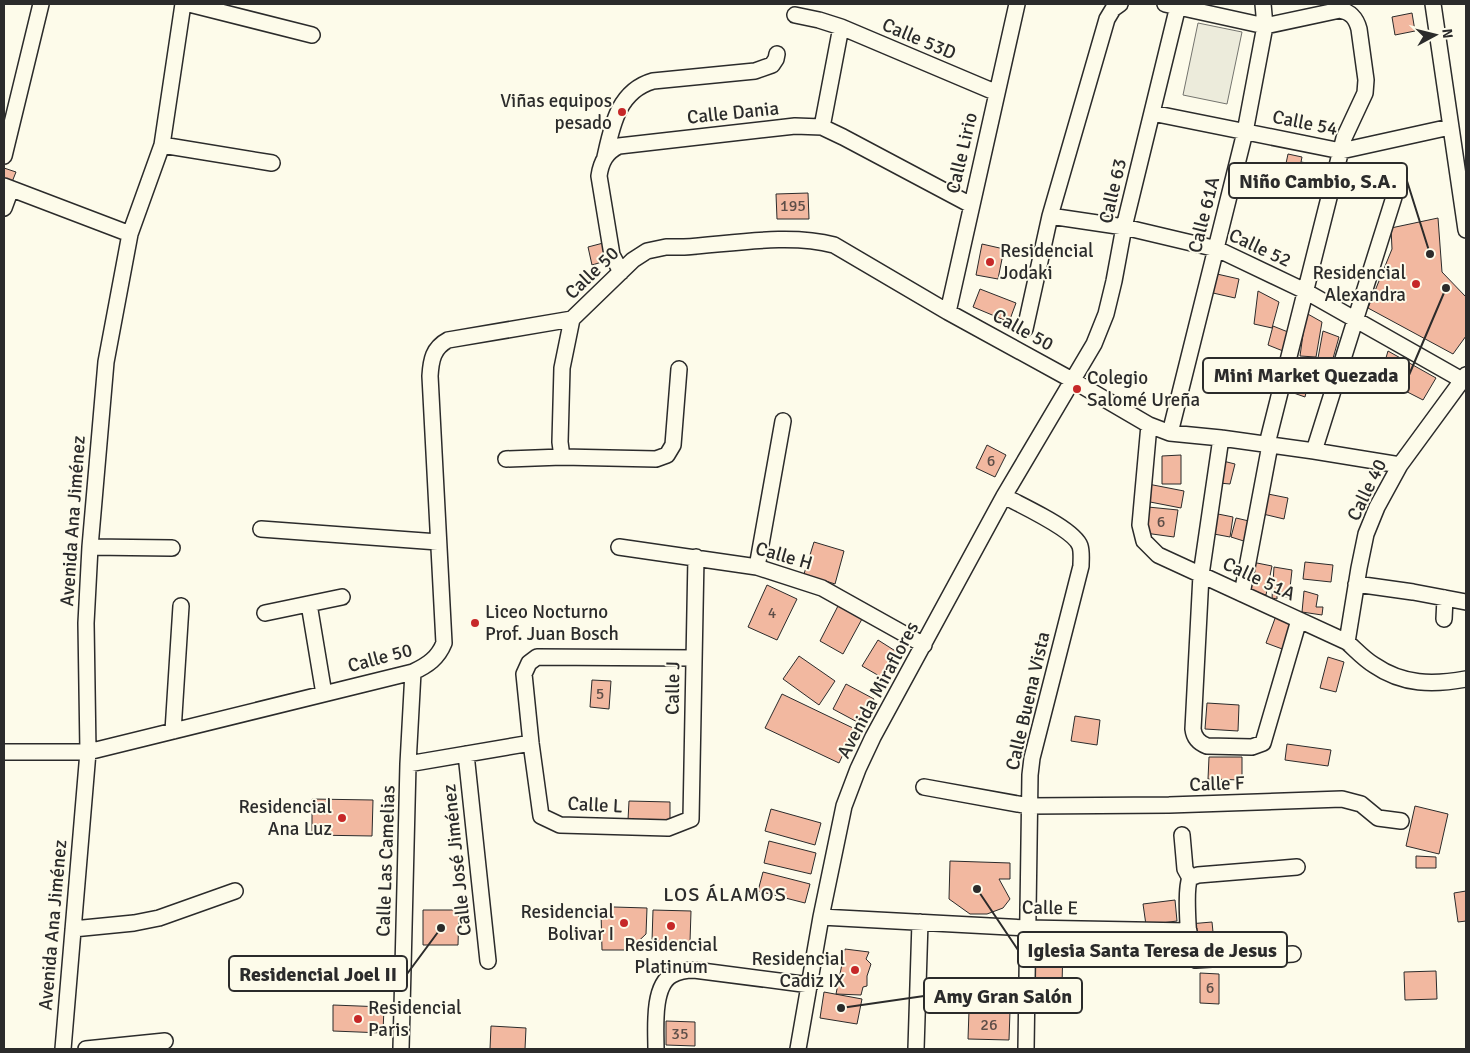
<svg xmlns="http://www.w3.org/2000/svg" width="1470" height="1053" font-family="Signika,sans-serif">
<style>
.green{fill:#ecebdb;stroke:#74746e}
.building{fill:#f2b8a0;stroke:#2b2b2b}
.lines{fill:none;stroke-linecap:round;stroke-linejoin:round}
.minor-casing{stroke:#2b2b2b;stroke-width:18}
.minor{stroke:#fdfbea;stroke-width:15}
.poi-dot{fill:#c62828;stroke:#fdfbea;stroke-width:2}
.labels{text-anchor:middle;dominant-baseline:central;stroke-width:4;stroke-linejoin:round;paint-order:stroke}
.number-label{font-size:16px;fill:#5d4e48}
.street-label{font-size:19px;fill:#2b2b2b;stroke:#fdfbea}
.poi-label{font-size:19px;fill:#2b2b2b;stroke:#fdfbea;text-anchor:end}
.neighbourhood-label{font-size:20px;letter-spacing:1px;fill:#2b2b2b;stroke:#fdfbea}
.leader{fill:none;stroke:#2b2b2b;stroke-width:2}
.callout-dot{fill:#2b2b2b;stroke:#fdfbea;stroke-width:2}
.callout{fill:#fdfbea;stroke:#2b2b2b;stroke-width:2}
.callout-label{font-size:20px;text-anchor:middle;font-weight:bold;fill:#2b2b2b}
</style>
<rect width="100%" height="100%" fill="#fdfbea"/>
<!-- green -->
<path class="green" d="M 1198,23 L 1242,32 L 1227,104 L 1183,95 Z"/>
<!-- building -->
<path class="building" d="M 1412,13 L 1415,31 L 1395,35 L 1392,17 Z
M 1288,154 L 1302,157 L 1301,162 L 1319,165 L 1315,181 L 1284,173 Z
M 4,168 L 16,172 L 12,182 L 4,179 Z
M 808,193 L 809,219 L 777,219 L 776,194 Z
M 1438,218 L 1442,272 L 1466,297 L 1466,336 L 1453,354 L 1368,308 L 1392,249 L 1391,228 Z
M 607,242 L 612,259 L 592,265 L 588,247 Z
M 982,244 L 1004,249 L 998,279 L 976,275 Z
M 1217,274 L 1239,279 L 1235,298 L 1213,293 Z
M 980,289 L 1016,303 L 1009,322 L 973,307 Z
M 1258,291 L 1279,302 L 1272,328 L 1254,324 Z
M 1306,313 L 1322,322 L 1316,357 L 1300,356 Z
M 1273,326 L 1288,332 L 1283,351 L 1268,345 Z
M 1323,331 L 1339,337 L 1332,362 L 1318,358 Z
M 1388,351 L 1436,378 L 1423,400 L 1380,378 Z
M 1294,378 L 1308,384 L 1305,397 L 1288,391 Z
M 987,445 L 1006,455 L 995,477 L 976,468 Z
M 1181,455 L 1181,484 L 1162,484 L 1162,456 Z
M 1223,461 L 1235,464 L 1230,484 L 1219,483 Z
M 1148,484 L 1184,491 L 1181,508 L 1145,501 Z
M 1268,494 L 1288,498 L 1284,519 L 1263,514 Z
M 1148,507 L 1178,510 L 1174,537 L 1145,533 Z
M 1213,513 L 1233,517 L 1230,537 L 1214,534 Z
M 1236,518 L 1249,521 L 1250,543 L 1231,537 Z
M 814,542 L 844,551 L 835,584 L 804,574 Z
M 1252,562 L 1272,566 L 1266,595 L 1246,590 Z
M 1305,562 L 1333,565 L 1331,582 L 1303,579 Z
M 1274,567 L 1292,570 L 1289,597 L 1277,596 L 1277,599 L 1272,598 Z
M 767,585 L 797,599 L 777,640 L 748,627 Z
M 1304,591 L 1318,595 L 1316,607 L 1323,607 L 1322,615 L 1302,612 Z
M 838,606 L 862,619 L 843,654 L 820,641 Z
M 1277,613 L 1297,621 L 1285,650 L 1266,643 Z
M 878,640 L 897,652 L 881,677 L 862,666 Z
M 799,656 L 835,681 L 819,705 L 783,679 Z
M 1328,657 L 1344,662 L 1336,692 L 1320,688 Z
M 592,680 L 611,681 L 609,709 L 590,707 Z
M 846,684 L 874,699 L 861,724 L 833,709 Z
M 782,694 L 855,729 L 839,763 L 765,728 Z
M 1207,703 L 1239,705 L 1238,731 L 1205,729 Z
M 1075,716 L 1100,720 L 1097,745 L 1071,741 Z
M 1287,744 L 1331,750 L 1328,766 L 1285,760 Z
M 1209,757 L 1242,757 L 1242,780 L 1208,779 Z
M 312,799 L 373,800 L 372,836 L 312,835 Z
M 629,801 L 670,802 L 670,821 L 628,820 Z
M 1415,806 L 1448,814 L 1439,854 L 1406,846 Z
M 771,809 L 821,823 L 815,845 L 765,831 Z
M 769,841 L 816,853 L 811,874 L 764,863 Z
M 1416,856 L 1436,857 L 1436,868 L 1416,868 Z
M 950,861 L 1010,863 L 1010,879 L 999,879 L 1010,899 L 1003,908 L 987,914 L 970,914 L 949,899 Z
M 763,872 L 810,884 L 805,903 L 758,891 Z
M 1466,891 L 1466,921 L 1458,922 L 1454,893 Z
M 1175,900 L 1177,921 L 1146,925 L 1143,904 Z
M 614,907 L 647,908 L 646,934 L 629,950 L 602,950 L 601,912 Z
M 423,910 L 459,910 L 458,945 L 423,945 Z
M 653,910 L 691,911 L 690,942 L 652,941 Z
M 1212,922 L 1215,952 L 1192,954 L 1189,924 Z
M 1035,943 L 1063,943 L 1062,986 L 1034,985 Z
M 845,949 L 869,952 L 866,959 L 871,964 L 867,976 L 867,986 L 863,987 L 861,995 L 836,994 Z
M 1436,971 L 1437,999 L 1405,1000 L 1404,972 Z
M 1200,973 L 1219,974 L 1219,1004 L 1200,1003 Z
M 824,992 L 862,999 L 857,1024 L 820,1018 Z
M 333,1005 L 384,1007 L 383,1033 L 333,1031 Z
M 969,1011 L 1010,1011 L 1009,1040 L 968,1039 Z
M 666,1021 L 695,1022 L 695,1046 L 666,1045 Z
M 491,1026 L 526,1028 L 525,1049 L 490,1049 Z"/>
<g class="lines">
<!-- minor casing -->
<g class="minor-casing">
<path id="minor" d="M 189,4 L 312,35
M 1165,4 L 1265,26 L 1340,10 C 1351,12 1356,18 1359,29 L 1366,80 L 1365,93 L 1344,138 L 1267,444
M 1433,4 L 1466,230
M 795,15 L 819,20 L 841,27 L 997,93
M 1152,113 L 1341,151 L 1450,127
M 822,127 L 841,27
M 162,145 L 272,163
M 4,156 L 41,4
M 605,157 C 612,126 618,91 653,81 L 755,71 L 772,65 L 776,59 L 777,54
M 4,186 L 130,234
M 4,208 L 11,189
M 1050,216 L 1124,227 L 1217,249 L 1305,291 L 1462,380
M 621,272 L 612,255 L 599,176 C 601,162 606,152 619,146 L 795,126 L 822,127 L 843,137 L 971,205
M 948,312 L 1017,4
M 572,319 L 562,368 L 560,442 L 562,457 L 656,459 L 667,455 L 673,445 L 679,369
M 1025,329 L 1050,216 L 1107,19 L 1113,9 L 1120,4
M 1149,425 L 1140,525 L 1144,541 L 1158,555 L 1347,642 C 1356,650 1364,659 1374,665 C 1403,685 1433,685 1466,679
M 1170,433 L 1245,132 L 1265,26 L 1263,4
M 1221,438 L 1201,575 L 1193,729 C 1194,738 1199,743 1207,746 L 1252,747 L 1263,743 L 1299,620
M 1314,451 L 1394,197
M 506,459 L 562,457
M 1004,496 C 1022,506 1074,529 1080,546 C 1082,552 1081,559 1081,566 L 1032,758 L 1030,775 L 1026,1049
M 261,529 L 438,542
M 90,547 L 172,548
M 619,547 L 757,567 L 822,588 L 924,645
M 757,567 L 783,421
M 1356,584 L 1413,592 L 1466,602
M 1242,594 L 1270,445
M 309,604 L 324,694
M 265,613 L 342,597
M 1444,619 L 1445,598
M 1347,642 L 1359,568 L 1366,534 L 1377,507 L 1400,465 L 1466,375
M 694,658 L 537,657 L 529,663 L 524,674 L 531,743 L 541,816 L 560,825 L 668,828 L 691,819 L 696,557
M 173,731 L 181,606
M 4,752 L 88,752 L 413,672 C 428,665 438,658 444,643 L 430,376 C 431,360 433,348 448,340 L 572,319 L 633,260 L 647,251 L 666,247 L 684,247 C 731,244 789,233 834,245 L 948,312 L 1072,380 L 1149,425 L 1170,433 L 1221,438 L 1314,451 L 1400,465
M 466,754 L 488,961
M 408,764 L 531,743
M 924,787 L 1029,806 L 1169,805 L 1342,799 L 1361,804 L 1378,818 L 1401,821
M 1182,835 L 1185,869 L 1190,878
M 1190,878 C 1185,888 1188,937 1191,949 C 1191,953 1193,956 1196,960 L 1293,954
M 1190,878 L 1198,875 L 1297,867
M 821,917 L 1027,928 L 1189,931
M 73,929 L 134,923 L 159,918 L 235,891
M 63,1049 L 88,752 L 86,623 L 90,547 L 106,362 L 130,234 L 162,145 L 183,4
M 86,1049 L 165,1041
M 401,1049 L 408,764 L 413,672
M 656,1049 C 656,1030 652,986 672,975 C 679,971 686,970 694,970 L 810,985
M 798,1049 L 821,917 L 844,806 L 858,769 L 873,737 L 1004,496 L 1094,344 L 1106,314 L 1114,281 L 1124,227 L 1178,6
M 916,1049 L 920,922"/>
</g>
<!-- minor -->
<use href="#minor" class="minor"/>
</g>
<!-- markers -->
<g class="poi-dot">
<circle cx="622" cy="112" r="5"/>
<circle cx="990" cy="262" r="5"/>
<circle cx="1416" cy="284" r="5"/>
<circle cx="1077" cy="389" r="5"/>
<circle cx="475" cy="623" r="5"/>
<circle cx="342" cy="818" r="5"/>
<circle cx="624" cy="923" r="5"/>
<circle cx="671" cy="926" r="5"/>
<circle cx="855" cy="970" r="5"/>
<circle cx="358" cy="1019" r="5"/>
</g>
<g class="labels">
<!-- number labels -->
<g class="number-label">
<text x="793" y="206">195</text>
<text x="991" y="461">6</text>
<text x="1161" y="522">6</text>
<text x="772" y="613">4</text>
<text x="600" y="694">5</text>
<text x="1210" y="988">6</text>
<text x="989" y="1025">26</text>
<text x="680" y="1034">35</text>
</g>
<!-- street labels -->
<g class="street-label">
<text transform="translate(919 39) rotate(23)">Calle 53D</text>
<text transform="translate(733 113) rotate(-6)">Calle Dania</text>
<text transform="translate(1305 123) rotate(11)">Calle 54</text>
<text transform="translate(962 153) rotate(-77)">Calle Lirio</text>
<text transform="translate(1113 191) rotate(-77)">Calle 63</text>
<text transform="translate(1204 215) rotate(-76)">Calle 61A</text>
<text transform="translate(1260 248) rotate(25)">Calle 52</text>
<text transform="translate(592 273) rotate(-44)">Calle 50</text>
<text transform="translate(1023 330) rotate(29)">Calle 50</text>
<text transform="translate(1367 490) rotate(-64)">Calle 40</text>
<text transform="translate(73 521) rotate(-86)">Avenida Ana Jiménez</text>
<text transform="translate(784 556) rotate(16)">Calle H</text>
<text transform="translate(1259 579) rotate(25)">Calle 51A</text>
<text transform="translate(380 658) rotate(-15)">Calle 50</text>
<text transform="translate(673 688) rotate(-89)">Calle J</text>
<text transform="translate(878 690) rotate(-62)">Avenida Miraflores</text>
<text transform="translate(1028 701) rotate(-77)">Calle Buena Vista</text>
<text transform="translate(1217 784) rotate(-2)">Calle F</text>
<text transform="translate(595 805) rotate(3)">Calle L</text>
<text transform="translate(457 860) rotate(-96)">Calle José Jiménez</text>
<text transform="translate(386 861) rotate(-88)">Calle Las Camelias</text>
<text transform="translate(1050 908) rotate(1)">Calle E</text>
<text transform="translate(53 925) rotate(-85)">Avenida Ana Jiménez</text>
</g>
<!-- poi labels -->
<g class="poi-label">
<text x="612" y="101">Viñas equipos<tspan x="612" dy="22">pesado</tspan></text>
<text x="1000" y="251" text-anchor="start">Residencial<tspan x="1000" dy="22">Jodaki</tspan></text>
<text x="1406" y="273">Residencial<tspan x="1406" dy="22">Alexandra</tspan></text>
<text x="1087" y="378" text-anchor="start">Colegio<tspan x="1087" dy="22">Salomé Ureña</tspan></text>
<text x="485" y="612" text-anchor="start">Liceo Nocturno<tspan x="485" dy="22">Prof. Juan Bosch</tspan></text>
<text x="332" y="807">Residencial<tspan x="332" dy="22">Ana Luz</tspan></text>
<text x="614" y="912">Residencial<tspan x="614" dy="22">Bolivar I</tspan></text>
<text x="671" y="945" text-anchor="middle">Residencial<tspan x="671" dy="22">Platinum</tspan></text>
<text x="845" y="959">Residencial<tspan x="845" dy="22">Cadiz IX</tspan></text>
<text x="368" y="1008" text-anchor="start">Residencial<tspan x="368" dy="22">Paris</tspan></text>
</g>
<!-- neighbourhood labels -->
<g class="neighbourhood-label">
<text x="725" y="894">LOS ÁLAMOS</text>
</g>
</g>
<!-- callouts -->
<path class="leader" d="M1430 254L1407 181M1446 288L1409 375M977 889L1018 950M441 928L407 974M841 1008L924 996"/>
<g class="callout-dot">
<circle cx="1430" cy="254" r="5"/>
<circle cx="1446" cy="288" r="5"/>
<circle cx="977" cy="889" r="5"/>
<circle cx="441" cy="928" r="5"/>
<circle cx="841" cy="1008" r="5"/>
</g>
<g class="callout">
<rect x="1229" y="163" width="178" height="35" rx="5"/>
<rect x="1203" y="358" width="206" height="35" rx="5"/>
<rect x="1018" y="932" width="269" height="35" rx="5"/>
<rect x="229" y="956" width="178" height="35" rx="5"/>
<rect x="924" y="978" width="158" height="35" rx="5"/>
</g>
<g class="callout-label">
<text x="1318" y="188">Niño Cambio, S.A.</text>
<text x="1306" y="382">Mini Market Quezada</text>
<text x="1152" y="957">Iglesia Santa Teresa de Jesus</text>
<text x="318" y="981">Residencial Joel II</text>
<text x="1003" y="1003">Amy Gran Salón</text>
</g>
<!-- border -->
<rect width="1470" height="1053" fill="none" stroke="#2b2b2b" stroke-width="10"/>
<!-- north arrow -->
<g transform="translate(1435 35) rotate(83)" stroke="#fdfbea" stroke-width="4" paint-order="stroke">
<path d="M0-4L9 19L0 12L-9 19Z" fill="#2b2b2b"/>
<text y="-8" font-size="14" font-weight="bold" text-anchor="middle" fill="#2b2b2b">N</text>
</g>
</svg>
